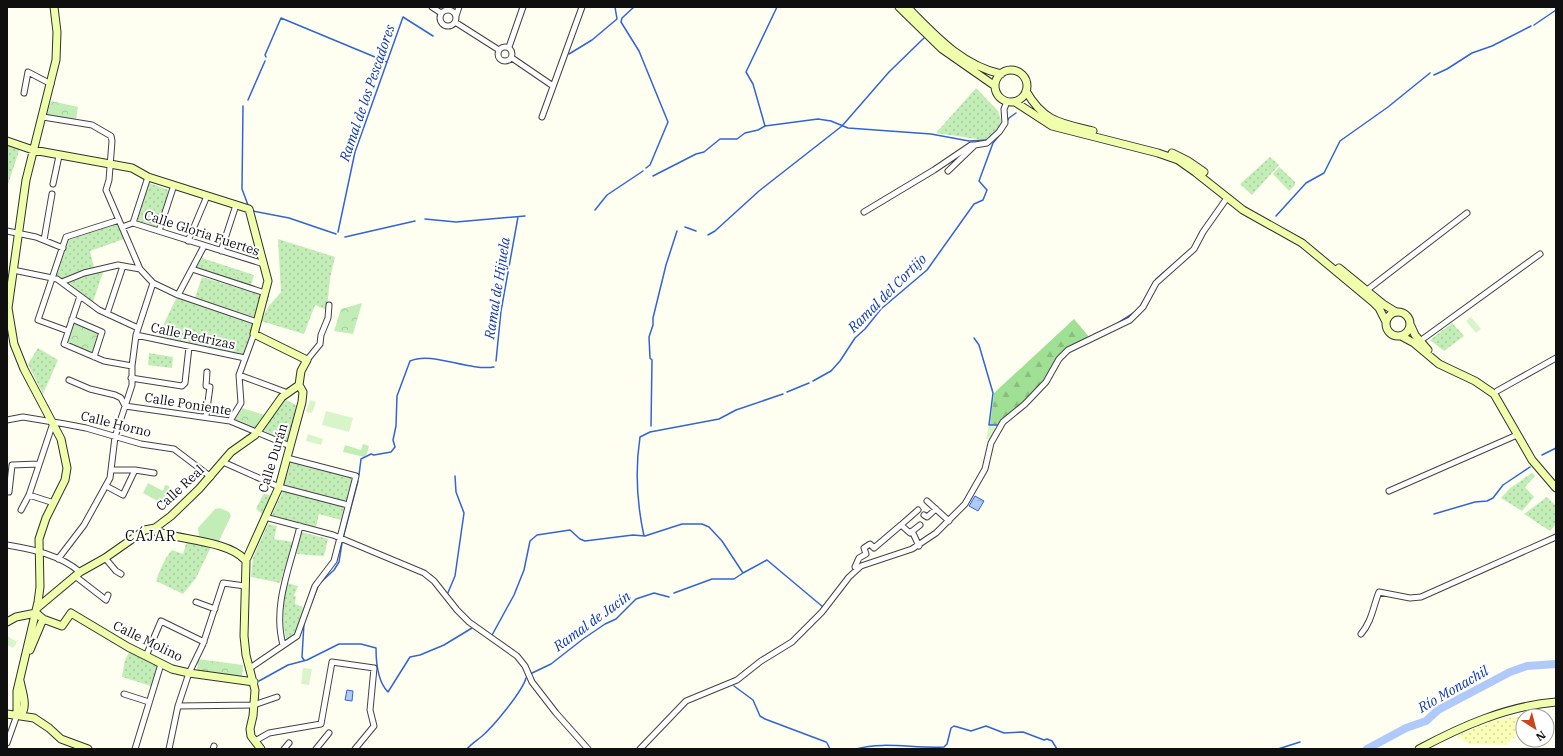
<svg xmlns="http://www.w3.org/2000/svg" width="1563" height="756" font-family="'IBM Plex Serif',serif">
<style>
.grass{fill:url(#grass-dots)}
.forest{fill:url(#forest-firs)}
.sand{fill:url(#sand-dots)}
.park{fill:url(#park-crowns)}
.garden{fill:#c2edb6}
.pitch{fill:#d8f4c9}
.water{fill:url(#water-ripples);stroke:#3164d9}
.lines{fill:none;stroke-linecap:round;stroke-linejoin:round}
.stream{stroke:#3164d9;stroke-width:1.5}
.river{stroke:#b0c9fb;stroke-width:8}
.street-casing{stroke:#424242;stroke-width:7}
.secondary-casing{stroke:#313131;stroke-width:9}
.street{stroke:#fff;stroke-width:5}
.secondary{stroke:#f0ffab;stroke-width:7}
.labels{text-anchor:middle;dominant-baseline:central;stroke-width:4;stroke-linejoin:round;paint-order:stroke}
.street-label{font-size:13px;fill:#0f0f0f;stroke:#fff}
.water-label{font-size:14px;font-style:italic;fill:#0c37ac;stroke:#fff}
.quarter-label{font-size:15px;letter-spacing:1px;fill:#0f0f0f;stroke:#fff}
</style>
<defs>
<pattern id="grass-dots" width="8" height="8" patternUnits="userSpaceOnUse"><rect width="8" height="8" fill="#c2edb6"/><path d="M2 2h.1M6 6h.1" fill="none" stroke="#a6ca9b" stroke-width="1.8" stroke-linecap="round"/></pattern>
<pattern id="forest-firs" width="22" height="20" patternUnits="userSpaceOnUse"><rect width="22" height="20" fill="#a0e094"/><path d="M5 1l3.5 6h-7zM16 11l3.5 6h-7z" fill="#89bf7e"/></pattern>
<pattern id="sand-dots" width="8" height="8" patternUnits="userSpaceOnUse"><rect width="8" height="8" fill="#faffb8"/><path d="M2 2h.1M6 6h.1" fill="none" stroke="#d5d99d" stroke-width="1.8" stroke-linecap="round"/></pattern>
<pattern id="park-crowns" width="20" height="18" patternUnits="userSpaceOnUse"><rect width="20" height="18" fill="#c2edb6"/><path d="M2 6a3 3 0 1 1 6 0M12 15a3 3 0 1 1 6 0" fill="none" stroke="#a6ca9b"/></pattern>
<pattern id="water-ripples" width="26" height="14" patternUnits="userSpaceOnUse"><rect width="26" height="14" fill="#b0c9fb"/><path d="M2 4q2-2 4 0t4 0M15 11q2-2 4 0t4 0" fill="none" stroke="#96abd6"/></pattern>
</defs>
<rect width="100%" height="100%" fill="#fefff0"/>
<!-- grass -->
<path class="grass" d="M 976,88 L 998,111 L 1002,123 L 996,131 L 984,140 L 936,133 Z
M 7,144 L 20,148 L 7,187 Z
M 1270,157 L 1279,165 L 1252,195 L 1240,184 Z
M 1279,167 L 1295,182 L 1295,185 L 1289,191 L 1273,174 Z
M 149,183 L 169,190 L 158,228 L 137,222 Z
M 117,224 L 124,239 L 90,251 L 94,267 L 63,279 L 57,275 L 69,240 Z
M 278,239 L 335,257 L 330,278 L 327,310 L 315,305 L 304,334 L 261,321 L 268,307 L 281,292 Z
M 202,258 L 254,275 L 251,285 L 196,268 Z
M 103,272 L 93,302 L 69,283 L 85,276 Z
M 202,277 L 261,295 L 254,318 L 195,298 Z
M 179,297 L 254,323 L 243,355 L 157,338 L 176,299 Z
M 1452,323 L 1464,336 L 1444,351 L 1430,340 Z
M 38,348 L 58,360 L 43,394 L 28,364 Z
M 149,353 L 173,357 L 172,368 L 148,365 Z
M 284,399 L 298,406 L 288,442 L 262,430 Z
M 291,462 L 352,478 L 346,502 L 284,486 Z
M 1532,473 L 1535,476 L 1525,487 L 1534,497 L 1522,511 L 1501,498 L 1509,489 Z
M 283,491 L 344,507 L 341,520 L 319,514 L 316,527 L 272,515 Z
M 264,493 L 271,496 L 262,514 L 256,509 Z
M 1547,497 L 1556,506 L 1556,524 L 1550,531 L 1524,514 Z
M 268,524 L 277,526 L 274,539 L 293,542 L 280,583 L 251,577 L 253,558 Z
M 302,532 L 328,539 L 324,556 L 296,554 Z
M 187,541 L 211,547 L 196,578 L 183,594 L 156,581 C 160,570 164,559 172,550 L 183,554 Z
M 287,583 L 298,586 L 294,596 L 296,596 L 295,604 L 303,607 L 296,632 L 287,639 C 281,630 284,594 287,583 Z
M 130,651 L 158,665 L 151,686 L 122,677 L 125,660 Z"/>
<!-- forest -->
<path class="forest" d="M 1074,319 L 1090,338 L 1065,351 L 1055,360 L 1046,380 L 1024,404 L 1000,424 L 990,425 L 994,393 Z"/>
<!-- sand -->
<path class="sand" d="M 1532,714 L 1531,716 L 1523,716 L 1523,729 L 1506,745 L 1469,744 L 1456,736 L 1494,720 Z"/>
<!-- park -->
<path class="park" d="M 51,101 L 78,107 L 76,119 L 47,115 Z
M 362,303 L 353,334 L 334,331 L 341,309 Z
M 75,322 L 99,332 L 93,354 L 68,344 L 67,342 Z
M 242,408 L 265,415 L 257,428 L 235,419 Z
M 198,659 L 243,665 L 242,677 L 197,671 Z"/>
<!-- garden -->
<path class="garden" d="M 363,444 L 369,446 L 367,454 L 364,457 L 343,452 L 345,445 L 361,450 Z
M 148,483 L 163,491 L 165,485 L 169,486 L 172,500 L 168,507 L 143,493 Z
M 220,508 L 229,512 L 231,516 L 218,543 L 199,539 L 198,528 L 215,509 Z"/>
<!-- pitch -->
<path class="pitch" d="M 1471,317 L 1481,329 L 1476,333 L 1466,321 Z
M 310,400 L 316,402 L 312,413 L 306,412 Z
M 326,411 L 353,418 L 349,432 L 322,425 Z
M 989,426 L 995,427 L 992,440 L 986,439 Z
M 308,434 L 323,439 L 321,445 L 306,441 Z
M 7,636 L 17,642 L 13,648 L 7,645 Z
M 303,668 L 312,669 L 309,685 L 301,684 Z"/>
<!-- water -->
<path class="water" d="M 975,496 L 984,501 L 978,511 L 969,506 Z
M 347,690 L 353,691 L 352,701 L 345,700 Z"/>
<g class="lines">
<!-- stream -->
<path class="stream" d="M 634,7 L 622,18 L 621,22 L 639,51 L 668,122 L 650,165 L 646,168
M 1534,25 L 1556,10
M 569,54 L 592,40 L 617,19 L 615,7
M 266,57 L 265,55 L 281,18 L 387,62
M 1434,75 L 1447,69 L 1472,53 L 1492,46 L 1531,26
M 248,100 L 265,61
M 243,106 L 242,189 L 248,205
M 1007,122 L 1009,118 L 1016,113
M 765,126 L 753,84 L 746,72 L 777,7
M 653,176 L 696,154 L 704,152 L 720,139 L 737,139 L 745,133 L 758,130 L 765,126 L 818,119 L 831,121 L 848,128 L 931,134 L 969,141 L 987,140
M 595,210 L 607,195 L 643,171
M 253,212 L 253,211 L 289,218 L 336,234
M 1276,216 L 1306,183 L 1324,173 L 1340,141 L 1388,107 L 1430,73
M 425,219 L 456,222 L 525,216
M 685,227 L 696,231
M 338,232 L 355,152 L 403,17 L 433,36
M 708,235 L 715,231 L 759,191 L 842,126 L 889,72 L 924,38
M 345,237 L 415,221
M 1156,279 L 1192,248 L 1203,228
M 266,302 L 268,296
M 1140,307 L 1154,282
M 1118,323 L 1135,312
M 974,338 L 979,345 L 993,393 L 989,425 L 999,425
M 496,361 L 501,311 L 518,217
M 813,381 L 831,371 L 840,361 L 855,338 L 865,329 L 881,309 L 927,270 L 974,204 L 983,200 L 987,190 L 979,181 L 993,143 L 1002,132
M 787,392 L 809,383
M 651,426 L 652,360 L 650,358 L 649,337 L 653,325 L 653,318 L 666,265 L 677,231
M 1542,455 L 1556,448
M 359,475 L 361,459 L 371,454 L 374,455 L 391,452 L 395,447 L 393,440 L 396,426 L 397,396 L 410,361 C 432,351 467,371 494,367
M 1434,514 L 1475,502 L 1487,501 L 1493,498 L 1503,485 L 1530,467
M 644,536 C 637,504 635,470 640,437 L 650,432 L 719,419 L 736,410 L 783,394
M 343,538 L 358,481
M 431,575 L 435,579
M 674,593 L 712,579 L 734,579 L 743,573
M 447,595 L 455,576 L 464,513 L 456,492 L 455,476
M 311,604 L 319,584 L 334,570 L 339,562 L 342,543
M 304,623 L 302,657 L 304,660
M 491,637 L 514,595 L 524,570 L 530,541 L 537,535 L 570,530 L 580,539 L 585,541 L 633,535 L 645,536 L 682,524 L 702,524 L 709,527 L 722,541 L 743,573 L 767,560 L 823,607
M 530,674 L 551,664 L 583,639 L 605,624 L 616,619 L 636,599 L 654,593 L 669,597
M 259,681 L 288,665 L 307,660 L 339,644 L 361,644 L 376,648 C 376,662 377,681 388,692 L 410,657 L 420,655 L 444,645 L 472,628
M 734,686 L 753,700 L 760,716 L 765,719 L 826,742
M 827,743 L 830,749
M 467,749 C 471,744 476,741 481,737 C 493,727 522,692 526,678
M 856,749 C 884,741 916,749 944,747 L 947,744 L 951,728 L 954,726 L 971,731 L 986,726 L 1004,733 L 1023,732 L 1044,740 L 1047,739 L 1052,741 L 1057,749
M 1278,749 L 1300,742"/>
<!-- river -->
<path class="river" d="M 1367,749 L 1406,728 L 1426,721 L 1438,710 L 1510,672 L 1527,666 L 1556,664"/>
<!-- street casing -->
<g class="street-casing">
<path id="street" d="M 432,7 L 441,13
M440 18a8 8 0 1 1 16 0a8 8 0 1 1-16 0Z
M 456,16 L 459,7
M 455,22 L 499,50
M498 54a7 7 0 1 1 14 0a7 7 0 1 1-14 0Z
M 509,47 L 523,7
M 512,58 L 553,86
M 24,93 L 28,72 L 51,84
M 43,117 L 92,125 L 111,136 L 112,141 L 109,180 L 106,190 L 140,269 L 153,283 L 178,295 L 257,322
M 542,117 L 582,7
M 948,171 L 975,145 L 987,143 L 999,132 L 1005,123 L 1004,109 L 1007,102
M 53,184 L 59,156
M 864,212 L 934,170 L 971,145 L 975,145
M 133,223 L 264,264
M 122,227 L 133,223 L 148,177
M 7,231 L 36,237 L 63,248
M 159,231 L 174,185
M 44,240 L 52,194
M 188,241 L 207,196
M 221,251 L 236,205
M 192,269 L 265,293
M 13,270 L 57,279 L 99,310 L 138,328
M 62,282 L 84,273 L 118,265 L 140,269
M 1367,290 L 1467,213
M 178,295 L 204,246
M 80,296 L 64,344 L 104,361 L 132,366
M 107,314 L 123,266
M 72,319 L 102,332 L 94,357
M 68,331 L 38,320 L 66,237 L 119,220
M 136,335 L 245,358
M 1420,341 L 1540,254
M 307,360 L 320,344 L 321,335 L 328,318 L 329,305
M 239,375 L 288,393
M 131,378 L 182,386 L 185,383 L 189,347
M 69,380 L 90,389 L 115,395 L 121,398 L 125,406 L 230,421 L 290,446
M 1497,391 L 1556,358
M 206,416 L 210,387 L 206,386 L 207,372
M 7,420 L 23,417 L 65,424 L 86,428 L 141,444 L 174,449 L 211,477
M 230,421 L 241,403 L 239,375 L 254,334
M 223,462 L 279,487 L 348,505
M 135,470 L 154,473
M 106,486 L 123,495 L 135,470 L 111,470
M 1389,491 L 1517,435
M 9,492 L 12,465 L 39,464
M 29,495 L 54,503
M 927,501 L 949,521
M 21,510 L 29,495 L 53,423
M 918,510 L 901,525 L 910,533 L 920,525
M 924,515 L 927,517 L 936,509
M 265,517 L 333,535 L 424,573 L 434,581 L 457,610 L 469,622 L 517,656 L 525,666 L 532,682 L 556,713 L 588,749
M 912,531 L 919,546
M 7,545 C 32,549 60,555 80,572
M 105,558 L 116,571 L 121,574
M 58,559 L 84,525 L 110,478 L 115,437 L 132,385 L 132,366 L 136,335 L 153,283
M 857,569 L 855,567 L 859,558 L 866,554 L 864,548 L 870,544 L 874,548 L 901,525
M 75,576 L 106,600 L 108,595
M 196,602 L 215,609
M 1361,634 C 1372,621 1373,607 1379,592 L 1410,598 L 1421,597 L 1556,537
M 283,645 C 272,605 291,565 300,526
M 146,656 L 161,621 L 204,642
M 250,668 L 297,636 L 315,586 L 334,561 L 356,476 L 287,458
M 124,694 L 149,702
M 178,706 L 254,705 L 277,697
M 255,741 L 269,733 L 321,724 L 332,662 L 374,668 L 370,710 L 374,726 L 355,749
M 7,743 L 17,715
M 135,749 L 161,664
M 169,749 L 178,706 L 189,673 L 203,644 L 223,583 L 245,586
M 213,749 L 214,746
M 284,749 L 289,743
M 316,749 L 329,733
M 640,749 L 686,701 L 737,680 L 761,661 L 792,642 L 822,612 L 849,577 L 861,566 L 912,549 L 936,533 L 965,504 L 985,469 L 991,443 L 1003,422 L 1025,404 L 1046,382 L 1059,359 L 1068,350 L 1130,320 L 1143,307 L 1156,283 L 1194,249 L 1203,232 L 1227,198"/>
</g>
<!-- secondary casing -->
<g class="secondary-casing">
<path id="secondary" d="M 899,7 L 942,49 L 995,86
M 907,7 C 935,35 961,65 1001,74
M995 86a16 16 0 1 1 32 0a16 16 0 1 1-32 0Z
M 1026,91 C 1044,122 1060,123 1093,131
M 1015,102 L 1052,126 L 1158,153 L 1178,160 L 1195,172 L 1243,210 L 1302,243 L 1373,302 L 1379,308 L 1386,322
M 7,141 L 33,150 L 132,168 L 148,177 L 249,209 L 268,281 L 254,334 L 307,360 L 301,371 L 299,385
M 1172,153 L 1188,161 L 1204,172
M 1339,268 L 1383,304 L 1396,312
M1386 324a12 12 0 1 1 24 0a12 12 0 1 1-24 0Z
M 1411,326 L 1415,335 L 1428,350
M 1401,336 L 1414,343 L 1439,364 L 1475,381 L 1494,394 L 1532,460 L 1556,488
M 152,530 C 176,540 227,540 244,559
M 247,558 L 279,487 L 302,402 L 303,392 L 299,385
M 246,562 L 244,636 L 246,655 L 255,690 L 253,716 L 250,729 L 251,736 L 261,749
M 37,608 L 80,572 L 105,558 L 145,530 L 155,528 L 171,516 L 199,489 L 231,452 L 255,435 L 282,397 L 299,385
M 36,613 L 43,619 L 62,626 L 71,613 L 128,647 L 172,669 L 189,673 L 254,682
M 7,622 L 16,617 L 36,613
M 30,650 L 43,619
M 20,681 C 22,691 28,706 21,715
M 7,714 L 34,718 L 49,728 L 61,739 L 88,749
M 17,715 L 17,691 L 38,602 L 40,587 L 39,539 L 46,518 L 65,480 L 67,468 L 61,439 L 24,369 L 14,344 L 8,308 L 26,180 L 56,60 L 57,32 L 54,7
M 1419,749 C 1462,726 1507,706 1556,702"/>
</g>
<!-- street -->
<use href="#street" class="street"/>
<!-- secondary -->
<use href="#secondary" class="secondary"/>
</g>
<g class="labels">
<!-- street labels -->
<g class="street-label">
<text transform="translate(202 233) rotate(18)">Calle Gloria Fuertes</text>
<text transform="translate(193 336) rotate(12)">Calle Pedrizas</text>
<text transform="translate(188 404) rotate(9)">Calle Poniente</text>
<text transform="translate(116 424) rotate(14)">Calle Horno</text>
<text transform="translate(273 458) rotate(-73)">Calle Durán</text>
<text transform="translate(180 488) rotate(-43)">Calle Real</text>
<text transform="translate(148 641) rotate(26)">Calle Molino</text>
</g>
<!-- water labels -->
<g class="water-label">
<text transform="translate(367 93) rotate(-71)">Ramal de los Pescadores</text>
<text transform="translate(497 288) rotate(-81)">Ramal de Hijuela</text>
<text transform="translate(887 293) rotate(-45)">Ramal del Cortijo</text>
<text transform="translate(592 621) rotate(-36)">Ramal de Jacín</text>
<text transform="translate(1453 689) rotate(-30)">Río Monachil</text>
</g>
<!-- quarter labels -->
<g class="quarter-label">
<text x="151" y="535">CÁJAR</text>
</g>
</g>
<!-- border -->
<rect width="1563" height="756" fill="none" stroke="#0f0f0f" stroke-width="16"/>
<!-- north arrow -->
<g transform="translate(1535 728) rotate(144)"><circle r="19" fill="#ffffff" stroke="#9f9f9f"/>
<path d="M0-3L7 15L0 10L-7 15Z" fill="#cb461a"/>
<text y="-6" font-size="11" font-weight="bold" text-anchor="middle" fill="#0f0f0f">N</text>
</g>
</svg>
